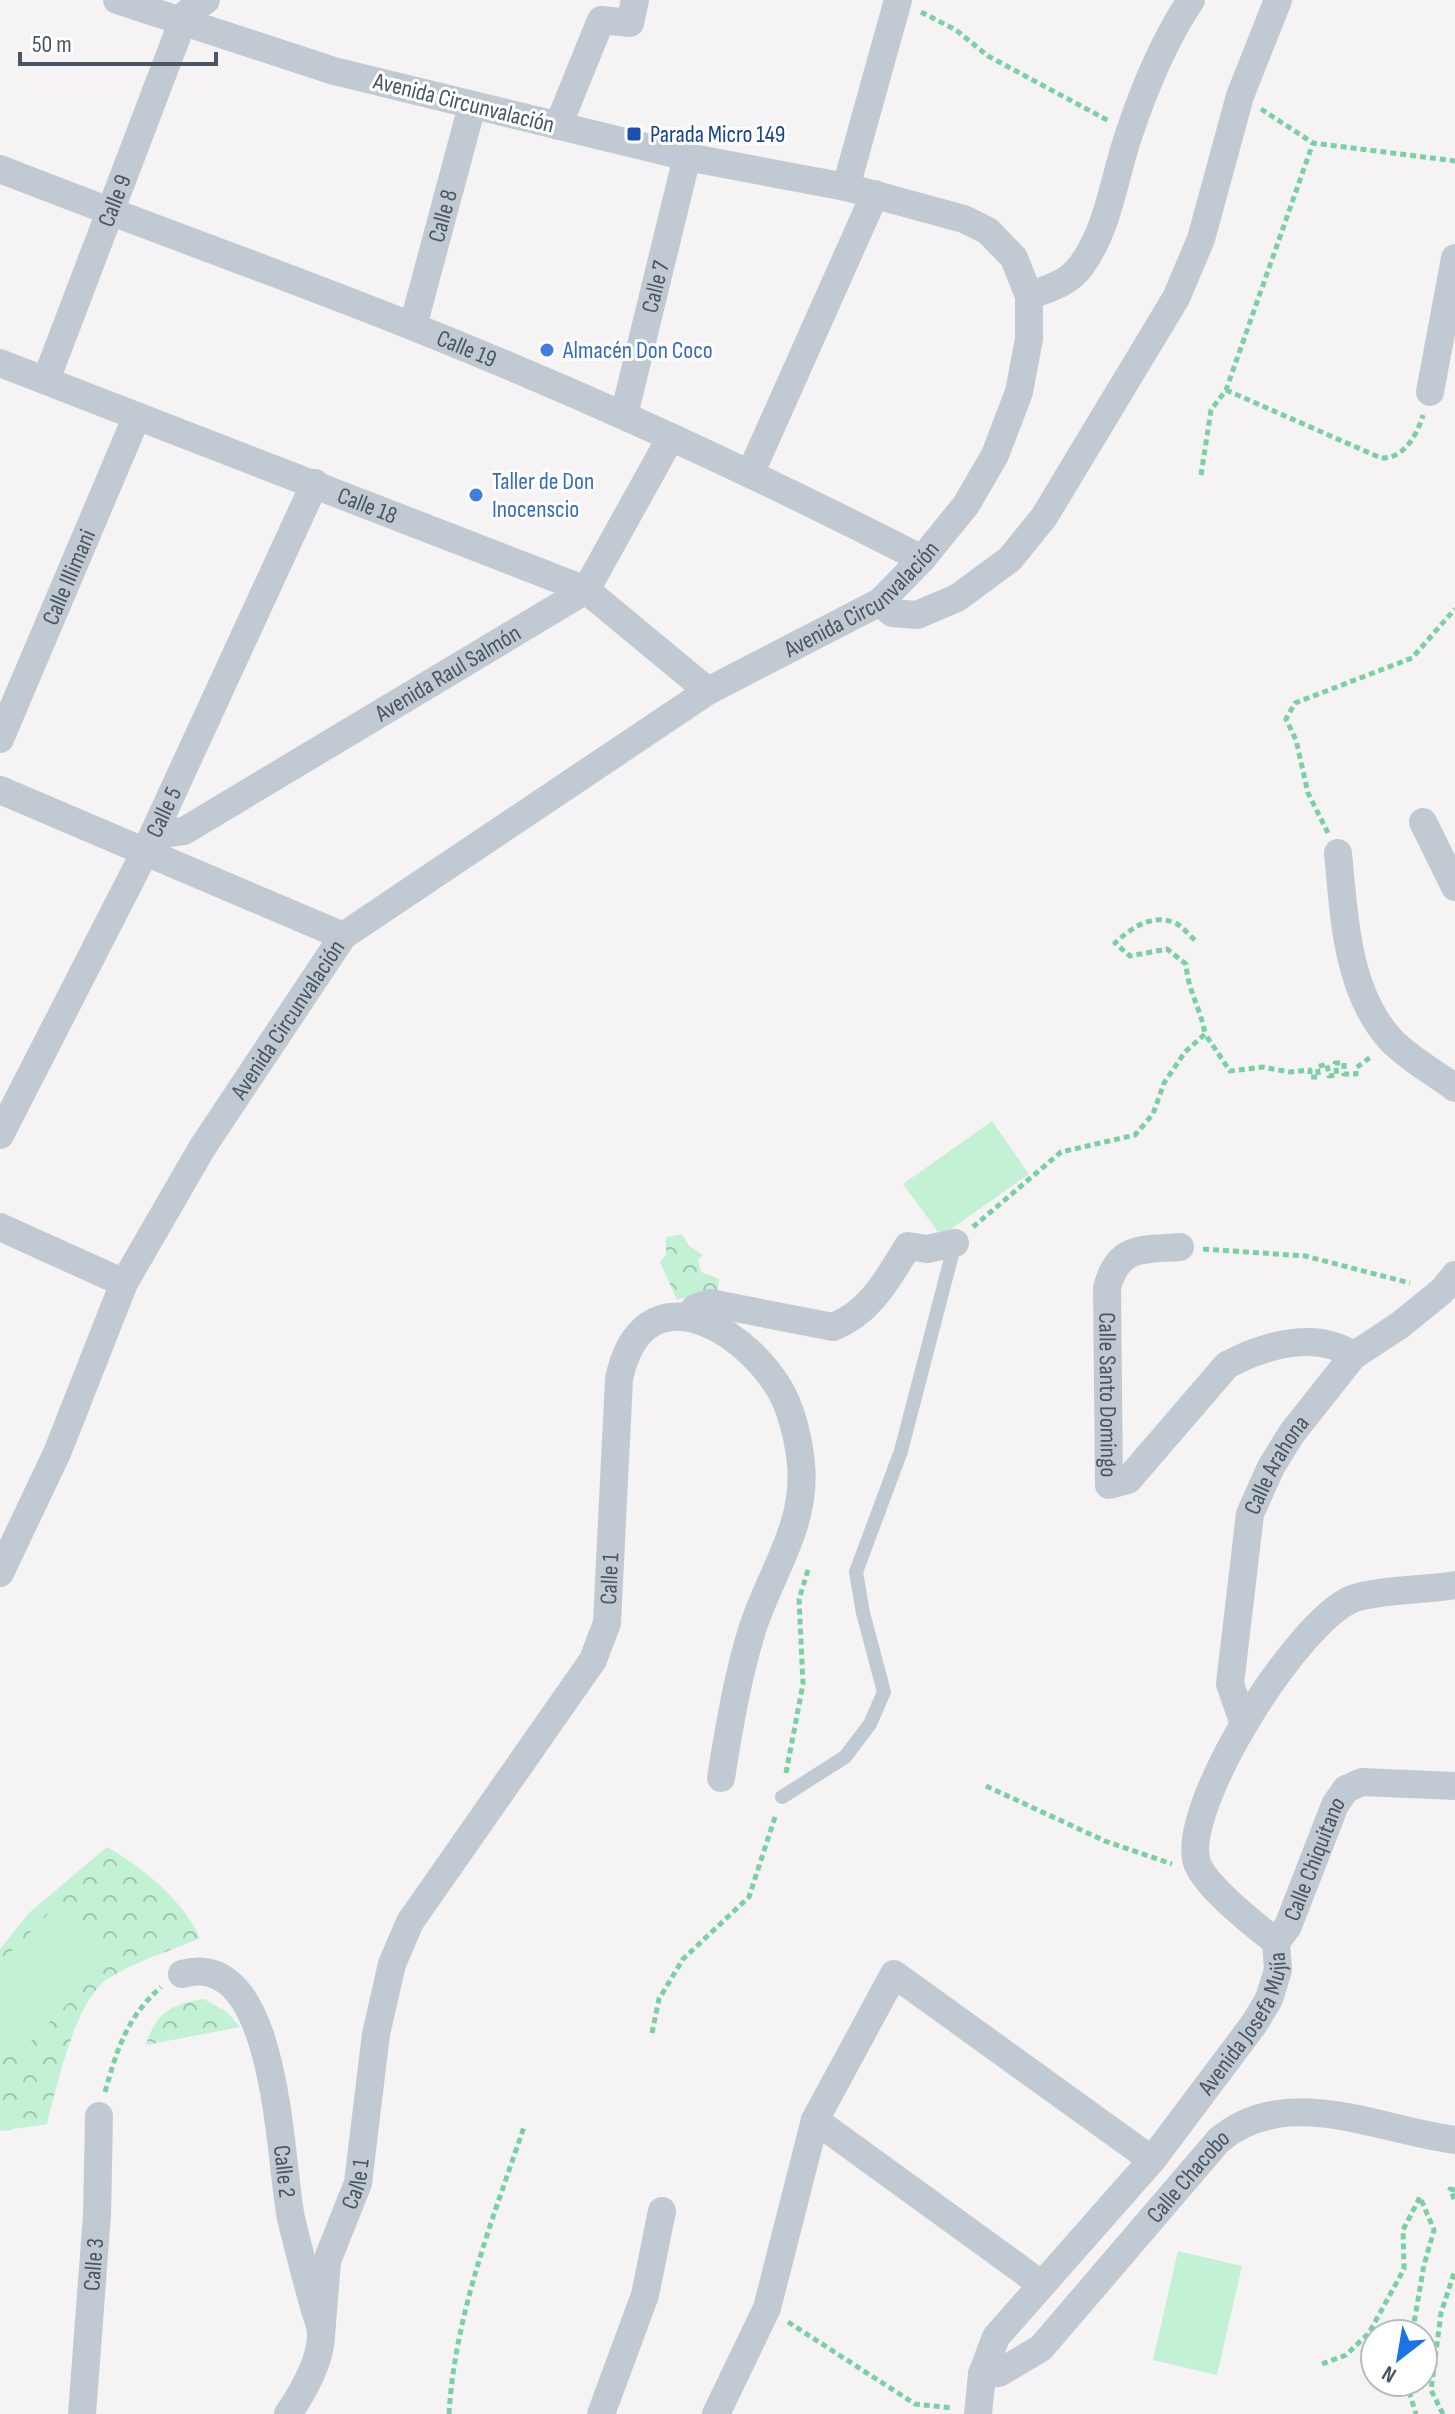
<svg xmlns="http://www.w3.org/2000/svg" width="1455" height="2414" font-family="'Sofia Sans Condensed',sans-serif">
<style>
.forest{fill:url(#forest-crowns)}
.garden{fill:#c3f1d5}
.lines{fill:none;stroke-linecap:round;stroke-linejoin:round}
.path{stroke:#7ad0a6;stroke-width:5;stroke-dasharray:6 4;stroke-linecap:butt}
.lane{stroke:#c1cad2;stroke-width:14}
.street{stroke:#c1cad2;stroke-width:28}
.transit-dot{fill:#1a4fb4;stroke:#fff;stroke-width:3}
.shop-dot{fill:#3f7fe0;stroke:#fff;stroke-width:3}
.labels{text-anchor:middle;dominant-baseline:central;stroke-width:6;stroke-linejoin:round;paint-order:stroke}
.street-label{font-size:24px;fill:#4a5661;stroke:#fff}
.transit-label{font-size:24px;fill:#164399;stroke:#fff;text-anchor:start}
.shop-label{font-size:24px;fill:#366cbe;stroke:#fff;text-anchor:start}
</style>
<defs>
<pattern id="forest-crowns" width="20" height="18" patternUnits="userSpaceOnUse" patternTransform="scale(2)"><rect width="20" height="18" fill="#c3f1d5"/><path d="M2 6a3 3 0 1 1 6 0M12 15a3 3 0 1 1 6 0" fill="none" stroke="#a0c6b0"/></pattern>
</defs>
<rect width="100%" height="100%" fill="#f5f3f3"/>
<!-- forest -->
<path class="forest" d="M 682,1234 L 689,1246 L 703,1255 L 698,1260 L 701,1272 L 719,1279 L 718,1291 L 698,1293 L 677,1300 L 660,1262 L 666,1255 L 666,1237 Z
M 107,1847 C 142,1867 183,1900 200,1938 C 171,1951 135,1961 109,1978 C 75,1999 57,2086 47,2124 L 0,2131 L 0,1949 L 30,1912 Z
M 204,1999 L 227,2012 L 240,2027 L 146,2045 C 156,2012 172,2004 204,1999 Z"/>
<!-- garden -->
<path class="garden" d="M 992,1121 L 1029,1174 L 941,1236 L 903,1184 Z
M 59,1903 L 114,1957 L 24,2048 L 0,2025 L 0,1963 Z
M 1178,2251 L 1242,2266 L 1217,2375 L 1153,2360 Z"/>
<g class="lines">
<!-- path -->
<path class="path" d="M 921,12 L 956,30 L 988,56 L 1109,121
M 1261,109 L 1313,143 L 1455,161
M 1226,390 L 1381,458 C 1404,459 1417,435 1423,415
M 1201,475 L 1211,410 L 1226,390 L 1313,143
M 1328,833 L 1308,793 L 1296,740 L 1286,719 L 1295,703 L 1412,658 L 1455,609
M 1195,940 C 1188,935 1183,926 1175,923 C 1152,913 1131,928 1115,943 L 1130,956 L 1167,949 L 1186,964 C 1188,992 1200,1006 1205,1034
M 973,1227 L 1061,1152 L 1135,1135 L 1153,1114 L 1164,1083 L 1185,1052 L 1205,1034 L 1230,1071 L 1262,1067 L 1290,1072 L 1310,1070 L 1310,1077 L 1319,1077 L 1317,1067 L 1327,1064 L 1329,1076 L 1337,1075 L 1335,1063 L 1344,1063 L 1344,1074 L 1356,1074 L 1356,1068 L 1372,1056
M 1203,1249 L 1305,1256 L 1410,1283
M 786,1773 L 803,1684 L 799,1599 L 809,1567
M 986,1786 L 1105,1841 L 1172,1864
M 652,2033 L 659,1999 L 683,1959 L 749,1897 L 776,1814
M 105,2092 C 117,2049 127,2017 161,1987
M 1455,2190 L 1450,2189 L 1455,2201
M 788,2322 L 915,2404 L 953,2408
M 1322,2364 L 1346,2355 L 1369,2333 L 1404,2269 L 1403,2230 L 1420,2197 L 1434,2230 L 1424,2265 L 1412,2334
M 1406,2382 L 1416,2414
M 449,2414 C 455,2314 492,2221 524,2127
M 1443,2414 L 1431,2390 L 1441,2313 L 1455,2270"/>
<!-- lane -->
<path class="lane" d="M 782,1797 L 845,1757 L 870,1724 L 884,1692 L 863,1613 L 856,1572 L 901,1451 L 955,1243"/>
<!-- street -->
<g class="street">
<path d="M 558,126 L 601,20 L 630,23 L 635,0"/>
<path id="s1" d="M 0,169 C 137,223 277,272 414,327 C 587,396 756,474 922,559"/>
<path d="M 846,187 L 898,0"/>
<path d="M 1029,296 C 1049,288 1068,284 1081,266 C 1109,228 1114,177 1129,134 C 1144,89 1165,39 1191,0"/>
<path id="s2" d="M 413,326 L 472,106"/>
<path id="s3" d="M 0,363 L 586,590 L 708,691"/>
<path id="s4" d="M 46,380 L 182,23 L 187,13 L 206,0"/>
<path d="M 1430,392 L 1455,258"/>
<path id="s5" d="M 624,415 L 687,157"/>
<path d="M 751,472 L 875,194"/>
<path d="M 880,602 L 892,613 L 917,615 L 957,598 L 1010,559 L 1044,517 L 1176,298 L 1201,239 L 1240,96 L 1278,0"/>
<path id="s6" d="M 0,739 L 137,416"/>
<path d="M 0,790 L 343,936"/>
<path d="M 1423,822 L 1455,887"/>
<path id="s7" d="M 156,830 L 168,833 L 184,831 L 586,590 L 671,437"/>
<path d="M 1338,853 C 1344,914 1346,991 1391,1040 C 1408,1058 1435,1073 1455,1088"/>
<path id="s8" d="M 0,1135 L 145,852 L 315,483"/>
<path d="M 0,1227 L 124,1283"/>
<path id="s9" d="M 1180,1247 C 1142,1250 1118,1245 1107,1288 L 1109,1485 L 1128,1480 L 1227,1365 C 1262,1346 1318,1329 1353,1356"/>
<path d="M 691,1315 L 695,1308 L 710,1303 L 833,1327 C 871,1312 888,1278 908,1246 L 927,1249 L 955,1243"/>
<path id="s10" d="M 0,1573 L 57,1453 L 124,1283 L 202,1148 L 343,936 L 708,691 L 880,602 L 922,559 L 966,505 L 995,455 L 1019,392 L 1029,339 L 1029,296 L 1014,258 L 988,231 L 964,219 L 846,187 L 687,157 L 334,71 L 117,0"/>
<path id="s11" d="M 1243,1721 L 1230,1684 L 1250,1514 L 1271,1467 L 1292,1433 L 1353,1356 L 1400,1325 L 1442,1291 L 1455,1275"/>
<path id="s12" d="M 1276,1942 L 1288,1926 L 1335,1805 L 1346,1789 L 1362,1782 L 1455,1786"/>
<path id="s13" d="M 182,1974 C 279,1946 279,2162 291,2218 C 298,2248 306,2277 314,2307 C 316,2315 322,2327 321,2336 C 320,2363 303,2392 288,2414"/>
<path d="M 815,2120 L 1041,2284"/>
<path id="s14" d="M 321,2336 L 327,2261 L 358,2183 L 376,2034 L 392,1964 L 410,1922 L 593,1660 L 607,1623 L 619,1379 C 642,1271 739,1323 779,1388 C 791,1407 799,1441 801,1464 C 807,1526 770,1573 752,1630 C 737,1679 729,1728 721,1778"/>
<path id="s15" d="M 982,2374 L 999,2373 L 1041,2348 L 1219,2140 C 1286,2083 1379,2130 1455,2140"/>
<path id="s16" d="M 82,2414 L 97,2215 L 99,2116"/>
<path d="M 601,2414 L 645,2295 L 662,2211"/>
<path d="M 716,2414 L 767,2308 L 815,2120 L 894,1974 L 1152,2160"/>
<path id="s17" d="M 978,2414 L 982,2374 L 996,2337 L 1152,2160 L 1254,2024 L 1269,1999 L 1278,1970 L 1276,1942 C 1256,1926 1201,1884 1196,1859 C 1185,1799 1298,1622 1352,1599 C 1375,1590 1427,1590 1455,1585"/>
</g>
</g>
<!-- markers -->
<rect class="transit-dot" x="626" y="126" width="16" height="16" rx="4"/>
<g class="shop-dot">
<circle cx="547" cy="350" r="8"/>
<circle cx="476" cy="495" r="8"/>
</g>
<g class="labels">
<!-- street labels -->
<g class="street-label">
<text transform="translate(464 103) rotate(14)">Avenida Circunvalación</text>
<text stroke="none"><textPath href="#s4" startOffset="192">Calle 9</textPath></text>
<text stroke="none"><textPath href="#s2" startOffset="114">Calle 8</textPath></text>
<text stroke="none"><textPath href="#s5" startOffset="132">Calle 7</textPath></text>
<text stroke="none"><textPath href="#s1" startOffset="500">Calle 19</textPath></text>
<text stroke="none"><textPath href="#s3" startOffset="394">Calle 18</textPath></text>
<text stroke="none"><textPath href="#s6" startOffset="176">Calle Illimani</textPath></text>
<text stroke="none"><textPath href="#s10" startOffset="1346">Avenida Circunvalación</textPath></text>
<text stroke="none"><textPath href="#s7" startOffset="336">Avenida Raul Salmón</textPath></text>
<text stroke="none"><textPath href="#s8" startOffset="362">Calle 5</textPath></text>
<text stroke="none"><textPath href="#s10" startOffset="626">Avenida Circunvalación</textPath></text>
<text stroke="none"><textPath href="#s9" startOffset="200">Calle Santo Domingo</textPath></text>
<text stroke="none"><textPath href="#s11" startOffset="266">Calle Arahona</textPath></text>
<text stroke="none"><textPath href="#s14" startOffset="830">Calle 1</textPath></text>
<text stroke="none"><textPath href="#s12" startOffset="92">Calle Chiquitano</textPath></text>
<text stroke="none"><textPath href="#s17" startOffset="482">Avenida Josefa Mujía</textPath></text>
<text stroke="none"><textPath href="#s13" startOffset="250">Calle 2</textPath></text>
<text stroke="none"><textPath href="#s15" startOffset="292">Calle Chacobo</textPath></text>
<text stroke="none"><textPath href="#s14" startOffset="158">Calle 1</textPath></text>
<text stroke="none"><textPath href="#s16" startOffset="150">Calle 3</textPath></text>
</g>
<!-- transit labels -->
<g class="transit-label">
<text x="650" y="134">Parada Micro 149</text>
</g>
<!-- shop labels -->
<g class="shop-label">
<text x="563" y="350">Almacén Don Coco</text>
<text x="492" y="481">Taller de Don<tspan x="492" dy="28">Inocenscio</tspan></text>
</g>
</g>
<!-- north arrow -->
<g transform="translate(1399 2358) rotate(211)"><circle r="38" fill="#ffffff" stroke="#b7bbc0" stroke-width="2"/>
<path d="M0-6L14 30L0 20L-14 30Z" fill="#1a73e8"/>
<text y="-12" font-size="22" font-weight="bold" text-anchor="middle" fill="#4a5661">N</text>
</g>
<!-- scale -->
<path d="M20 52v12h196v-12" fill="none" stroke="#4a5661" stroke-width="4"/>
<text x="32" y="52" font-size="24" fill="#4a5661" stroke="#ffffff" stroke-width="6" paint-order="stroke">50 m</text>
</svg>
